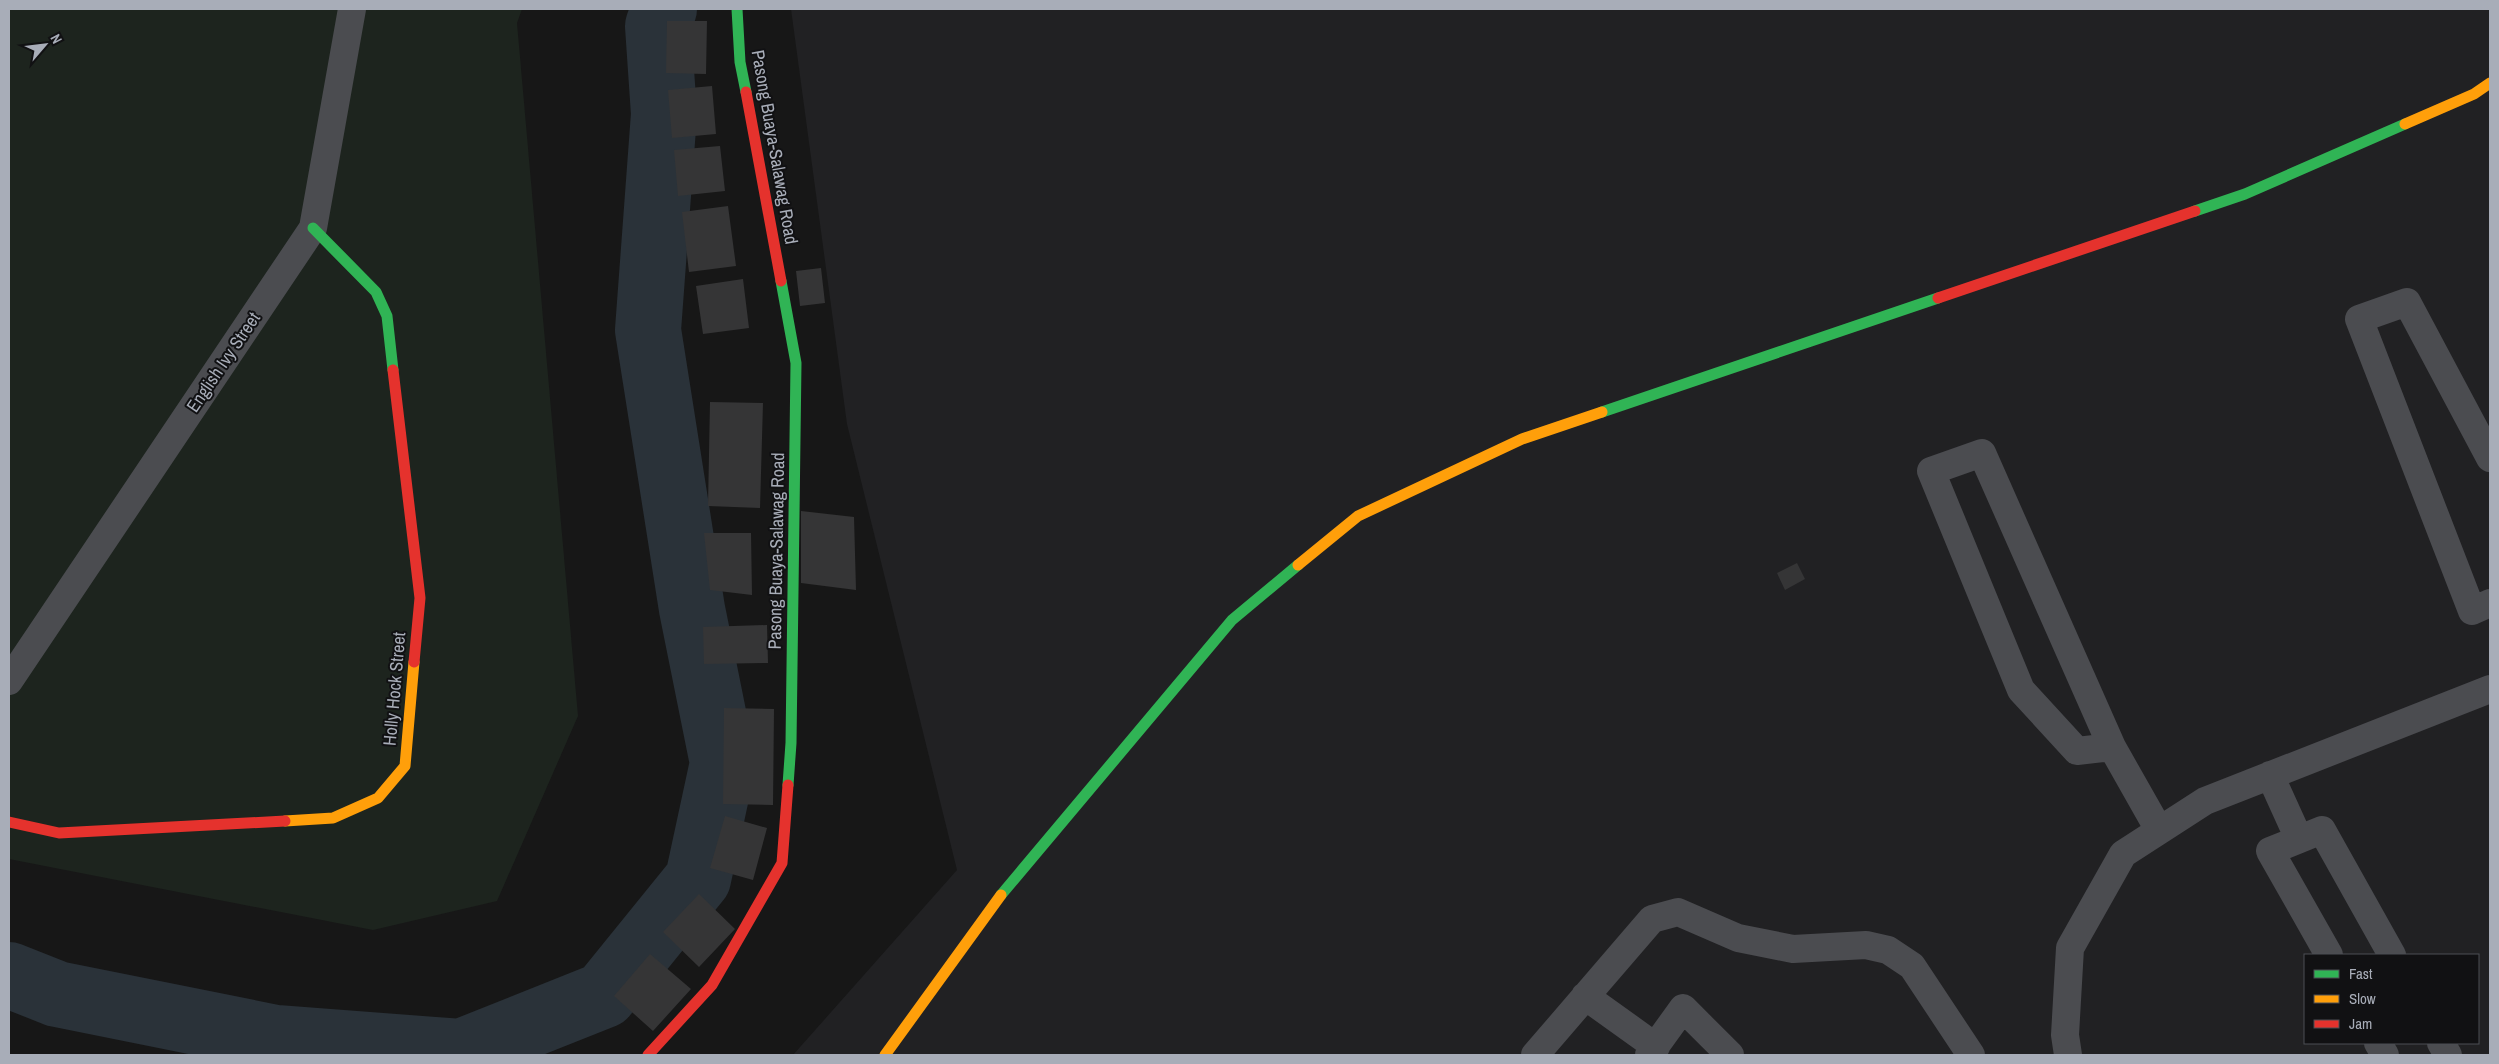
<svg xmlns="http://www.w3.org/2000/svg" width="2499" height="1064" font-family="'Archivo Narrow',sans-serif">
<style>
.built{fill:#212123;fill-rule:evenodd}
.green{fill:#1d241e}
.lines{fill:none;stroke-linecap:round;stroke-linejoin:round}
.river{stroke:#2a3239;stroke-width:66}
.building{fill:#353536}
.street{stroke:#4b4c50;stroke-width:28}
.fast{stroke:#30b455;stroke-width:11}
.slow{stroke:#ff9f0a;stroke-width:11}
.jam{stroke:#e5322d;stroke-width:11}
.labels{text-anchor:middle;dominant-baseline:central;stroke-width:4;stroke-linejoin:round;paint-order:stroke}
.street-label{font-size:18px;fill:#a8adb8;stroke:#111113}
</style>
<rect width="100%" height="100%" fill="#171717"/>
<!-- built -->
<path class="built" d="M 791,9 L 2490,9 L 2490,1055 L 793,1055 L 957,870 L 847,424 ZM 2305,955 L 2478,955 L 2478,1043 L 2305,1043 Z"/>
<!-- green -->
<path class="green" d="M 9,9 L 522,9 L 517,23 L 578,716 L 497,901 L 373,930 L 9,859 Z"/>
<g class="lines">
<!-- river -->
<path class="river" d="M 9,975 L 57,994 L 276,1038 L 461,1052 L 604,995 L 698,879 L 723,763 L 692,609 L 648,330 L 664,114 L 658,26 L 664,9"/>
</g>
<!-- building -->
<path class="building" d="M 667,21 L 707,21 L 706,74 L 666,73 Z
M 712,86 L 716,134 L 672,138 L 668,90 Z
M 720,146 L 725,191 L 678,196 L 674,150 Z
M 728,206 L 736,266 L 689,272 L 682,212 Z
M 821,268 L 825,303 L 800,306 L 796,271 Z
M 743,279 L 749,328 L 703,334 L 696,286 Z
M 710,402 L 763,403 L 760,508 L 708,506 Z
M 801,511 L 854,517 L 856,590 L 801,583 Z
M 704,533 L 751,533 L 752,595 L 710,590 Z
M 1797,563 L 1805,579 L 1785,590 L 1777,573 Z
M 767,625 L 768,663 L 704,664 L 703,627 Z
M 724,708 L 774,709 L 773,805 L 723,804 Z
M 725,816 L 767,828 L 753,880 L 710,868 Z
M 699,894 L 735,929 L 699,967 L 663,932 Z
M 650,954 L 691,989 L 653,1031 L 614,996 Z"/>
<g class="lines">
<!-- street -->
<path class="street" d="M 2490,458 L 2407,302 L 2359,319 L 2472,611 L 2490,603
M 9,681 L 313,228 L 352,9
M 2112,747 L 2077,751 L 2021,690 L 1931,471 L 1982,453 L 2112,747 L 2159,830
M 2270,775 L 2299,839
M 2329,955 L 2270,851 L 2322,830 L 2392,955
M 1585,996 L 1656,1047
M 2378,1043 L 2385,1055
M 2441,1043 L 2448,1055
M 1535,1055 L 1652,919 L 1678,912 L 1738,938 L 1793,949 L 1866,945 L 1888,950 L 1912,966 L 1971,1055
M 1649,1055 L 1683,1008 L 1730,1055
M 2068,1055 L 2065,1035 L 2070,948 L 2123,854 L 2205,801 L 2490,689"/>
<!-- fast -->
<path class="fast" d="M 737,9 L 740,62 L 746,92
M 2195,211 L 2245,194 L 2405,124
M 313,228 L 376,292 L 387,316 L 393,370
M 781,281 L 796,363 L 791,743 L 788,785
M 1602,412 L 1938,298
M 1001,895 L 1232,620 L 1298,565"/>
<!-- slow -->
<path class="slow" d="M 2405,124 L 2474,94 L 2490,83
M 1298,565 L 1358,516 L 1522,439 L 1602,412
M 285,821 L 333,818 L 378,798 L 405,766 L 414,662
M 885,1055 L 1001,895"/>
<!-- jam -->
<path class="jam" d="M 746,92 L 781,281
M 1938,298 L 2195,211
M 393,370 L 420,598 L 414,662
M 9,822 L 59,833 L 285,821
M 648,1055 L 712,985 L 782,863 L 788,785"/>
</g>
<g class="labels">
<!-- street labels -->
<g class="street-label">
<text transform="translate(775 147) rotate(80)">Pasong Buaya-Salawag Road</text>
<text transform="translate(223 362) rotate(-56)">English Ivy Street</text>
<text transform="translate(776 551) rotate(-89)">Pasong Buaya-Salawag Road</text>
<text transform="translate(394 689) rotate(-85)">Holly Hock Street</text>
</g>
</g>
<!-- border -->
<rect width="2499" height="1064" fill="none" stroke="#a8adb8" stroke-width="20"/>
<!-- legend -->
<rect x="2304" y="954" width="175" height="90" fill="#111113" stroke="#4d4f55"/>
<rect x="2314" y="970" width="25" height="8" fill="#30b455" stroke="#4d4f55"/>
<text x="2349" y="979" font-size="15" fill="#a8adb8">Fast</text>
<rect x="2314" y="995" width="25" height="8" fill="#ff9f0a" stroke="#4d4f55"/>
<text x="2349" y="1004" font-size="15" fill="#a8adb8">Slow</text>
<rect x="2314" y="1020" width="25" height="8" fill="#e5322d" stroke="#4d4f55"/>
<text x="2349" y="1029" font-size="15" fill="#a8adb8">Jam</text>
<!-- north arrow -->
<g transform="translate(45 45) rotate(62)" stroke="#111113" stroke-width="4" paint-order="stroke">
<path d="M0-4L9 19L0 12L-9 19Z" fill="#a8adb8"/>
<text y="-8" font-size="14" font-weight="bold" text-anchor="middle" fill="#a8adb8">N</text>
</g>
</svg>
